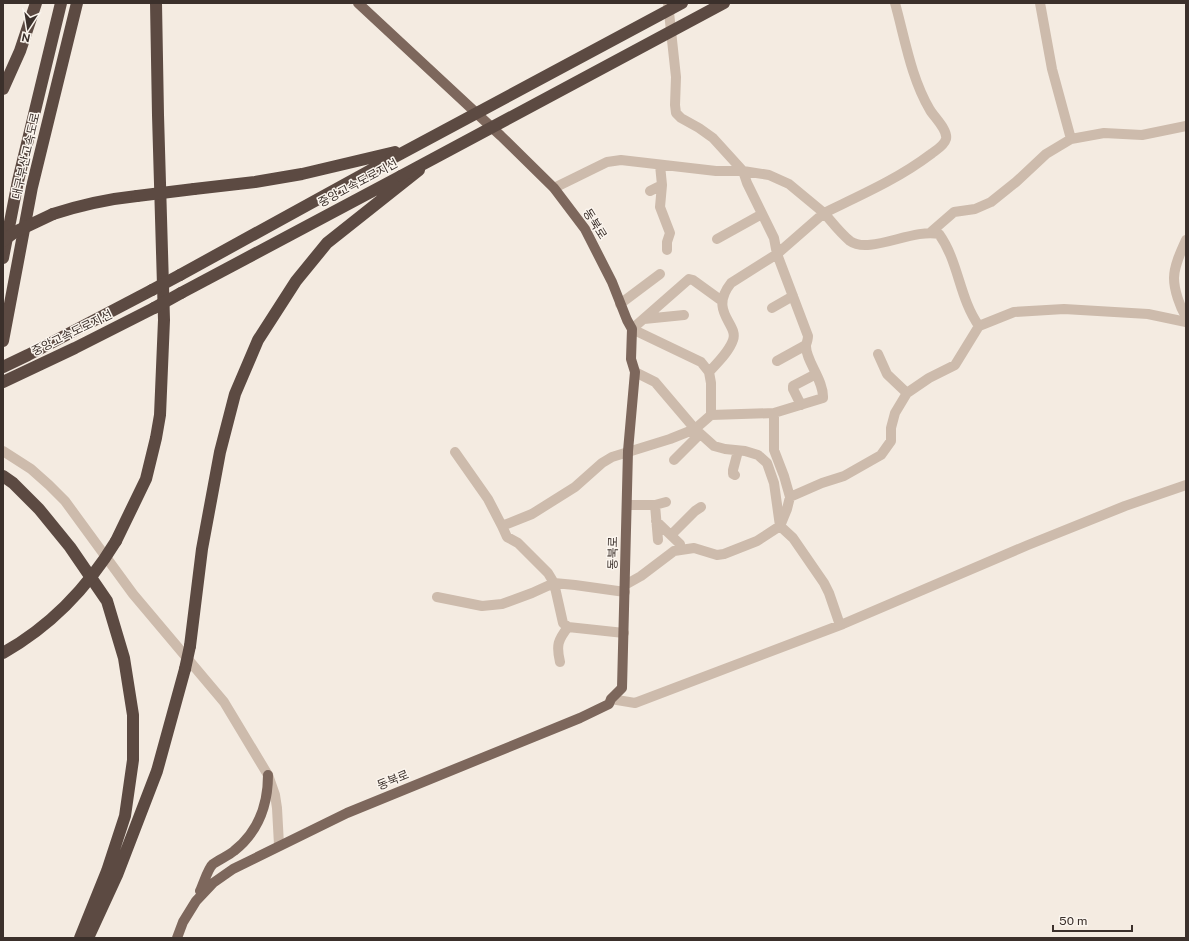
<svg xmlns="http://www.w3.org/2000/svg" width="1189" height="941" font-family="'Public Sans','Noto Sans KR',sans-serif">
<style>
.lines{fill:none;stroke-linecap:round;stroke-linejoin:round}
.minor{stroke:#cdbbac;stroke-width:10}
.major{stroke:#7d675c;stroke-width:10}
.highway{stroke:#5c4a42;stroke-width:12}
.highway-bridge{stroke:#5c4a42;stroke-width:12}
.labels{text-anchor:middle;dominant-baseline:central;stroke-width:3;stroke-linejoin:round;paint-order:stroke}
.street-label{font-size:12px;fill:#3b302b;stroke:#fbf5ee}
</style>
<rect width="100%" height="100%" fill="#f4ebe1"/>
<g class="lines">
<!-- minor -->
<path class="minor" d="M 668,3 L 676,77 L 675,105 L 676,113 L 681,118 L 699,128 L 713,138 L 743,171 L 747,183 L 774,238 L 777,254 L 808,336 C 808,339 807,342 806,345 C 805,360 824,380 823,398 L 774,413 L 774,450 L 784,476 L 790,497
M 1040,3 L 1052,69 L 1071,139
M 660,165 L 662,185 L 660,207 L 670,233 L 667,242 L 667,250
M 554,188 L 607,162 L 621,160 L 716,171 L 743,171 L 769,175 L 789,184 L 824,213 C 861,195 898,179 931,154 C 936,150 944,146 946,139 C 948,130 935,118 930,110 C 911,78 905,39 895,3
M 650,191 L 662,185
M 931,232 L 954,212 L 975,209 L 991,202 L 1016,182 L 1046,154 L 1071,139 L 1104,133 L 1142,135 L 1186,126
M 717,239 L 762,214
M 1186,240 C 1181,251 1174,266 1174,278 C 1174,290 1180,307 1186,317
M 620,304 L 660,274
M 772,308 L 793,296
M 644,319 L 684,315
M 878,354 L 887,374 L 907,393
M 777,361 L 806,345
M 635,372 L 655,382 L 695,429 L 714,446 L 725,449 L 745,451 L 758,455 L 767,463 L 774,483 L 780,526 L 793,538 L 824,583 L 829,593 L 840,625
M 709,372 C 717,363 729,352 733,340 C 739,324 708,312 731,283 L 777,254 L 824,213 C 832,222 840,233 850,241 C 869,255 913,228 939,234 C 959,262 959,298 979,326
M 801,405 L 793,389 L 793,386 L 816,374
M 711,415 L 711,383 L 709,372 L 701,362 L 632,329 L 689,279 L 693,280 L 722,301
M 3,451 L 31,469 L 49,485 L 65,501 L 133,594 L 224,702 L 268,775 L 275,795 L 277,808 L 279,845
M 455,452 L 488,499 L 502,526
M 674,460 L 700,434
M 735,475 L 733,474 L 733,470 L 738,451
M 627,505 L 655,505 L 666,502
M 655,505 L 658,540
M 656,521 L 680,544 L 681,550
M 671,535 L 695,511 L 701,507
M 625,585 L 641,576 L 674,551 L 694,548 L 717,555 L 724,554 L 757,541 L 780,526 L 787,509 L 790,497 L 822,483 L 844,476 L 881,455 L 891,441 L 891,428 L 895,413 L 907,393 L 929,378 L 955,365 L 979,326 L 1014,312 L 1064,309 L 1148,314 L 1186,322
M 437,597 L 482,606 L 502,604 L 532,593 L 554,583 L 575,585 L 625,592
M 624,633 L 568,627 L 563,623 L 554,583 L 548,573 L 518,543 L 507,537 L 502,526 L 532,514 L 575,487 L 602,463 L 612,457 L 670,439 L 695,429 L 711,415 L 774,413
M 560,662 C 556,645 558,640 568,627
M 611,699 L 635,703 L 843,624 L 1028,545 L 1125,506 L 1186,485"/>
<!-- major -->
<path class="major" d="M 200,891 C 203,885 208,868 213,864 C 220,859 228,856 234,851 C 258,832 268,805 268,775
M 177,938 L 183,922 L 196,901 L 213,883 L 233,869 L 347,813 L 580,718 L 609,704 L 611,699 L 622,688 L 628,451 L 635,372 L 631,359 L 632,329 L 627,320 L 612,282 L 585,229 L 554,188 L 501,136 L 358,3"/>
<!-- highway -->
<path class="highway" d="M 3,89 L 20,51 L 36,3
M 194,189 L 255,182 L 302,174 L 395,152
M 53,214 C 81,205 108,199 137,196
M 3,258 L 18,181 L 61,3
M 180,275 L 391,159
M 181,293 L 401,176
M 3,341 L 32,187 L 77,3
M 3,367 L 28,355 L 152,290
M 3,382 L 75,348 L 154,308
M 3,476 L 13,483 L 39,509 L 70,547 L 107,601 L 124,658 L 133,715 L 133,760 L 125,816 L 107,871 L 80,938
M 116,541 L 146,479 L 156,438 L 160,415 L 164,320 L 158,115 L 156,3
M 190,646 L 202,549 L 220,452 L 235,394 L 258,340 L 296,281 L 327,243 L 419,170
M 88,938 L 117,875 L 157,771 L 185,669"/>
<!-- highway-bridge -->
<path class="highway-bridge" d="M 391,159 L 682,3
M 401,176 L 724,3
M 137,196 L 194,189
M 3,241 L 15,232 L 53,214
M 152,290 L 180,275
M 154,308 L 181,293
M 3,653 C 51,626 88,587 116,541
M 185,669 L 190,646"/>
</g>
<g class="labels">
<!-- street labels -->
<g class="street-label">
<text transform="translate(26 156) rotate(-77)">대구부산고속도로</text>
<text transform="translate(358 183) rotate(-28)">중앙고속도로지선</text>
<text transform="translate(595 224) rotate(58)">동북로</text>
<text transform="translate(72 333) rotate(-26)">중앙고속도로지선</text>
<text transform="translate(613 553) rotate(-89)">동북로</text>
<text transform="translate(393 780) rotate(-22)">동북로</text>
</g>
</g>
<!-- border -->
<rect width="1189" height="941" fill="none" stroke="#3b302b" stroke-width="8"/>
<!-- north arrow -->
<g transform="translate(28 28) rotate(192)" stroke="#fbf5ee" stroke-width="3" paint-order="stroke">
<path d="M0-3L7 15L0 10L-7 15Z" fill="#3b302b"/>
<text y="-6" font-size="11" font-weight="bold" text-anchor="middle" fill="#3b302b">N</text>
</g>
<!-- scale -->
<path d="M1053 925v6h79v-6" fill="none" stroke="#3b302b" stroke-width="2"/>
<text x="1059" y="925" font-size="12" fill="#3b302b" stroke="#fbf5ee" stroke-width="3" paint-order="stroke">50 m</text>
</svg>
